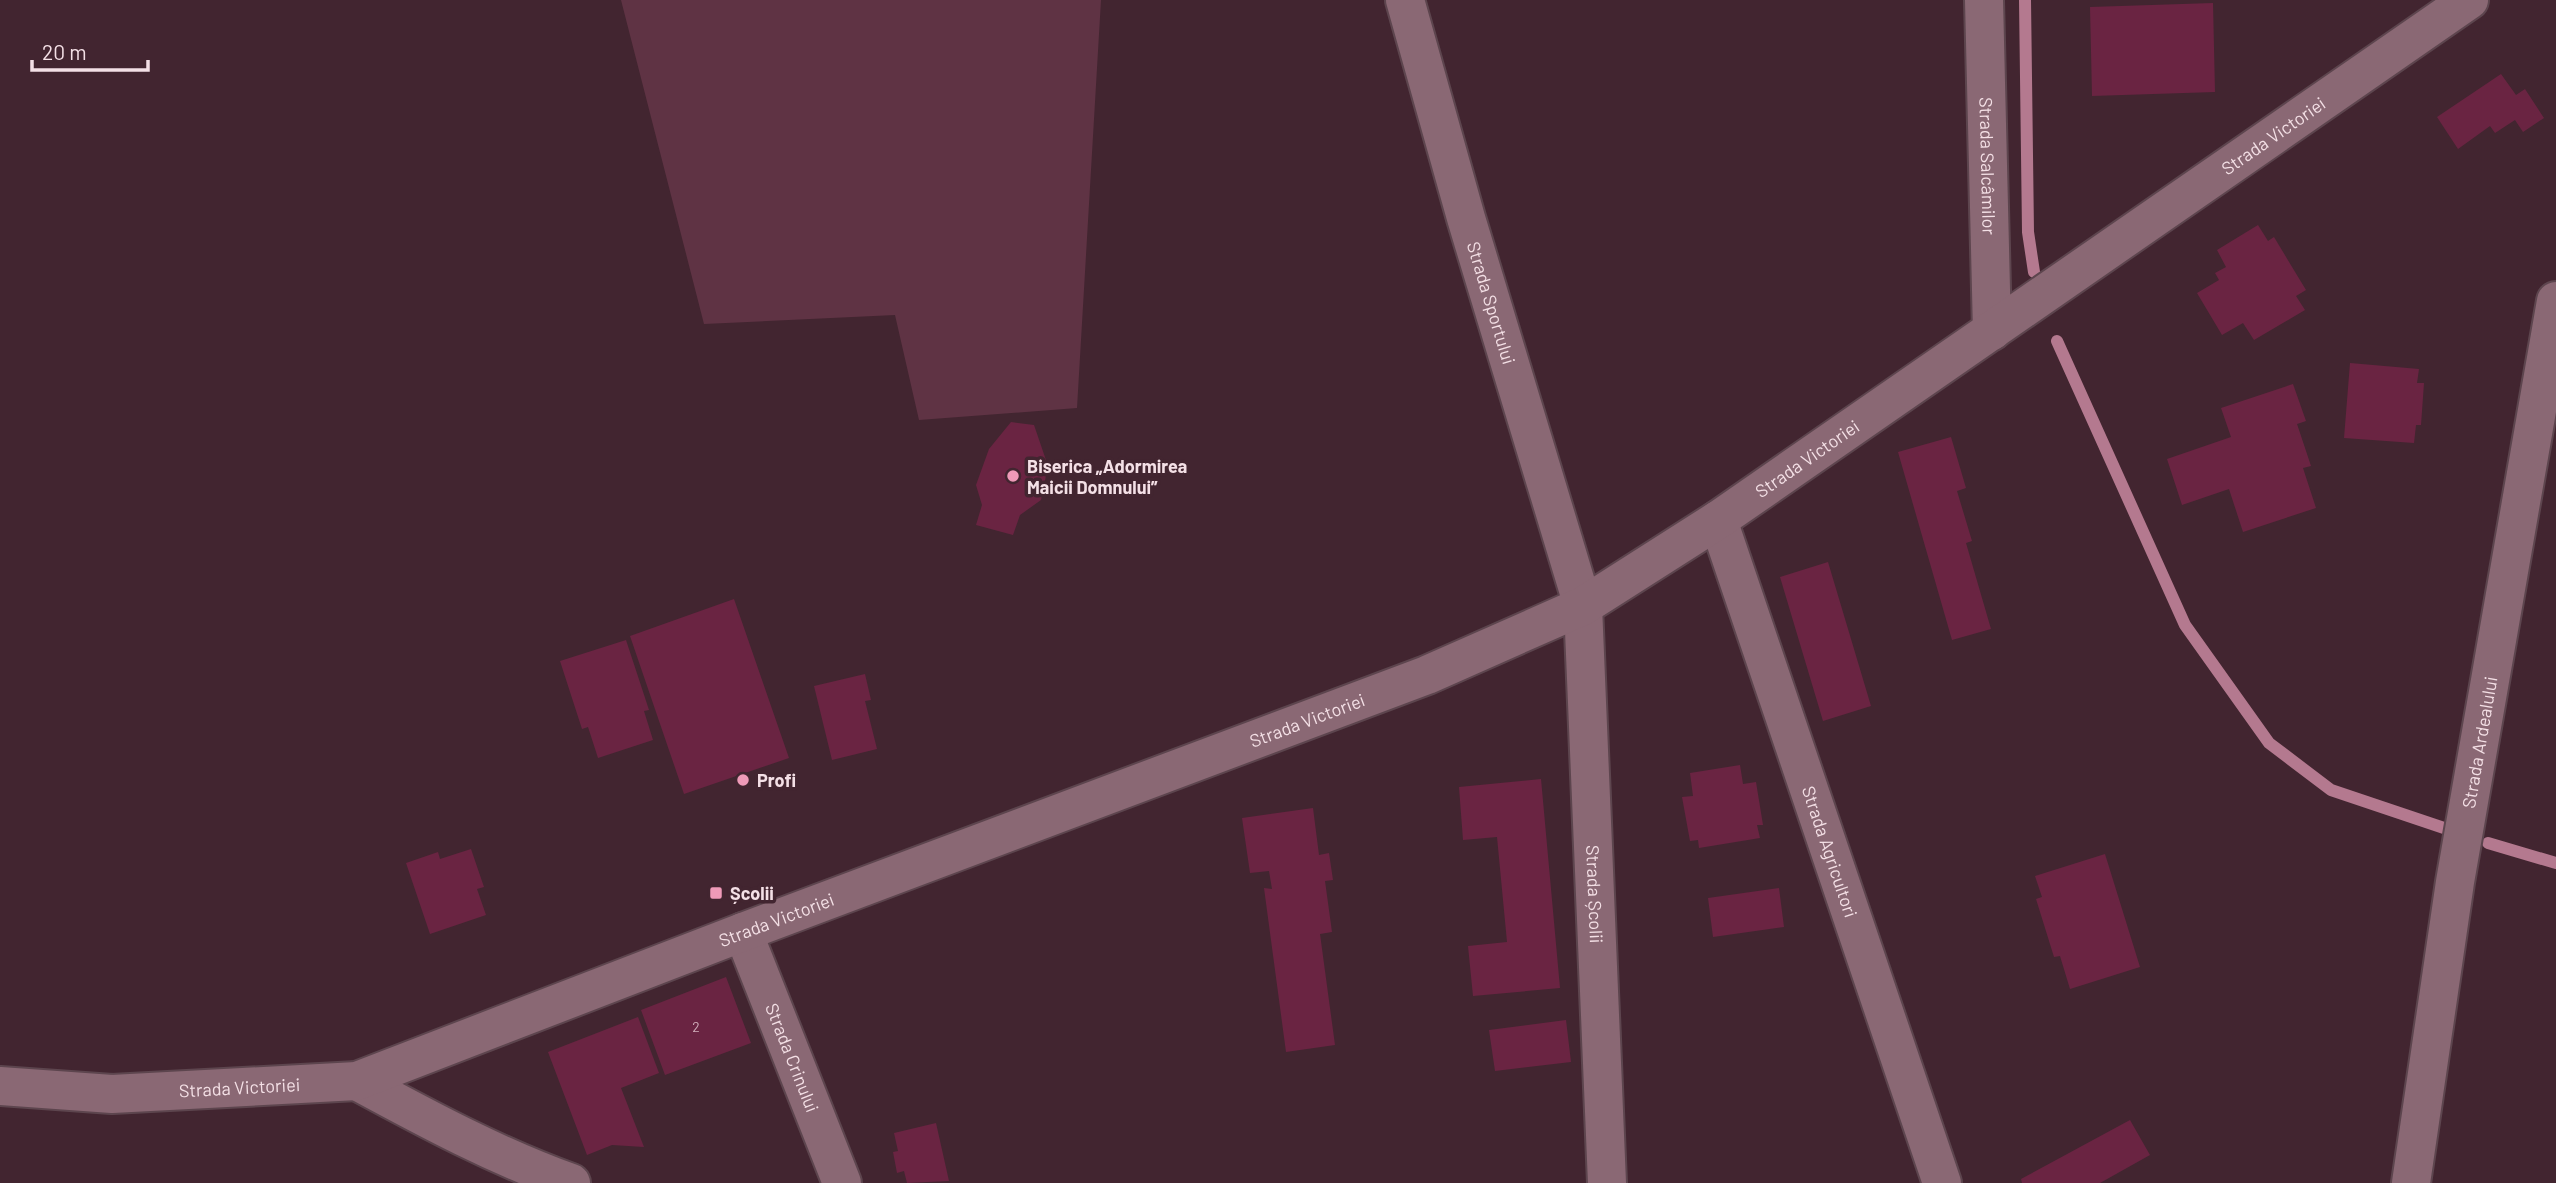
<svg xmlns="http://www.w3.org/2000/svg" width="2556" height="1183" font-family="Barlow,sans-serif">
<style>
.green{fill:#5f3344}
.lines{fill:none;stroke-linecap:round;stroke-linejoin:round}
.stream{stroke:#b4798f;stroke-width:12}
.building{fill:#6a2442}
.minor-casing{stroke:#5d454e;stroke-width:42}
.tertiary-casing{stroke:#5d454e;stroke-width:42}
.minor{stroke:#8a6874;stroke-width:38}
.tertiary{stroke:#8a6874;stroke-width:38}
.poi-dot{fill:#ef9ab8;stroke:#422530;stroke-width:2.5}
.labels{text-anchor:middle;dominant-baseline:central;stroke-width:7;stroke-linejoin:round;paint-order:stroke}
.number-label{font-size:14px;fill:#d2b1bd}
.street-label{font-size:18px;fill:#f4e0e6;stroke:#422530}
.poi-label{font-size:18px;font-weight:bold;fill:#f4e0e6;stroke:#422530;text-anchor:start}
</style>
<rect width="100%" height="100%" fill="#422530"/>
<!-- green -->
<path class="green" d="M 621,0 L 1101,0 L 1077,408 L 919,420 L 895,315 L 704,324 Z"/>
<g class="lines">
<!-- stream -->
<path class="stream" d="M 2025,0 L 2028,232 L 2034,272
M 2057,341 L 2185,625 L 2269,743 L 2331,790 L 2444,828
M 2488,843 L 2556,863"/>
</g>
<!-- building -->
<path class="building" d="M 2213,3 L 2215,92 L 2092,96 L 2090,7 Z
M 2501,74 L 2516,95 L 2525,89 L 2544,118 L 2523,132 L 2515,120 L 2495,133 L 2490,126 L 2458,149 L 2437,117 Z
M 2258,225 L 2268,241 L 2274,237 L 2306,290 L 2296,296 L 2305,310 L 2254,340 L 2243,323 L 2222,335 L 2197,293 L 2219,280 L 2215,273 L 2226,267 L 2217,250 Z
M 2350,363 L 2419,369 L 2417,383 L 2424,383 L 2421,425 L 2416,425 L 2414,443 L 2344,438 Z
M 2293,384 L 2306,421 L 2297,424 L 2311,466 L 2303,468 L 2316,508 L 2243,532 L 2229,489 L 2182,505 L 2167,459 L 2231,437 L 2221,408 Z
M 1011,422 L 1034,425 L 1048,466 L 1041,500 L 1020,515 L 1013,535 L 976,525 L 982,505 L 976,485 L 989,449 Z
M 1951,437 L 1966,488 L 1957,491 L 1972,541 L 1966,543 L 1991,629 L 1952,640 L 1898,452 Z
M 1828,562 L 1871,706 L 1823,721 L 1780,577 Z
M 734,599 L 789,758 L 684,794 L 630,636 Z
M 626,640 L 649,710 L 644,711 L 653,740 L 598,758 L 588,727 L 582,729 L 560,661 Z
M 865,674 L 871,700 L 865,701 L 877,749 L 832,760 L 814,686 Z
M 1740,765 L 1743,784 L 1756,782 L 1763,825 L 1757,825 L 1760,838 L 1699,848 L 1698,840 L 1690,841 L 1682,797 L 1693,796 L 1690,773 Z
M 1541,779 L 1560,988 L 1473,996 L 1468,946 L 1507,942 L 1497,837 L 1463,840 L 1459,787 Z
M 1313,808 L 1319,855 L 1329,853 L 1333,880 L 1325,881 L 1332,932 L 1320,934 L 1335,1045 L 1286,1052 L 1264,888 L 1272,889 L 1269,871 L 1250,873 L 1242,818 Z
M 471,849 L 484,887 L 477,889 L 486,915 L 430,934 L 406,863 L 438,852 L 440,859 Z
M 2105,854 L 2140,967 L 2070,989 L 2060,956 L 2054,957 L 2036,899 L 2042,897 L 2035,876 Z
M 1779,888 L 1784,927 L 1713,937 L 1708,898 Z
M 726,977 L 751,1043 L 665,1075 L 641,1010 Z
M 638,1017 L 659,1073 L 621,1088 L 644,1147 L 612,1145 L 587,1155 L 548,1052 Z
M 1566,1020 L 1571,1062 L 1495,1071 L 1489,1030 Z
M 2130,1120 L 2150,1155 L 2100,1183 L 2022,1183 L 2021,1179 Z
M 936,1123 L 949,1181 L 907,1183 L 904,1171 L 897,1173 L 893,1152 L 898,1151 L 894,1133 Z"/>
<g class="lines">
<!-- minor casing -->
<g class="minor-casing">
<g id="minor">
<path id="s1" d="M 1405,0 L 1466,218 L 1583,606 L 1607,1183"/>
<path id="s2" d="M 1984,0 L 1992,331"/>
<path id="s3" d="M 1718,520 L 1942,1183"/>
<path id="s4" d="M 743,932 L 842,1183"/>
<path d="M 357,1081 C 427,1119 496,1156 571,1183"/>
<path id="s5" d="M 2411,1183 L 2455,882 L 2556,301"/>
</g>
</g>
<!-- tertiary casing -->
<g class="tertiary-casing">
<g id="tertiary">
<path id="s6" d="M 0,1086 L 112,1094 L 357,1081 L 743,932 L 1427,675 L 1583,606 L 1718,520 L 2469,0"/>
</g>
</g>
<!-- minor -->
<use href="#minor" class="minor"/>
<!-- tertiary -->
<use href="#tertiary" class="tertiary"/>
</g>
<!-- markers -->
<g class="poi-dot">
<circle cx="1013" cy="476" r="7"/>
<circle cx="743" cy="780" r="7"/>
<rect x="709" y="886" width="14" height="14" rx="3.5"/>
</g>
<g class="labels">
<!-- number labels -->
<g class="number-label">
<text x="696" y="1026">2</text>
</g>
<!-- street labels -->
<g class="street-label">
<text stroke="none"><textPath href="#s6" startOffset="2508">Strada Victoriei</textPath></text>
<text stroke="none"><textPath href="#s2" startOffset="166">Strada Salcâmilor</textPath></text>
<text stroke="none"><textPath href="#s1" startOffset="315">Strada Sportului</textPath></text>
<text stroke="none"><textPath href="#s6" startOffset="1941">Strada Victoriei</textPath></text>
<text stroke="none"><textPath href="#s6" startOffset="1374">Strada Victoriei</textPath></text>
<text stroke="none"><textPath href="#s5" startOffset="446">Strada Ardealului</textPath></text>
<text stroke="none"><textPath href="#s3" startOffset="350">Strada Agricultori</textPath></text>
<text stroke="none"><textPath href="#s1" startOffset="920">Strada Școlii</textPath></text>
<text stroke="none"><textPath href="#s6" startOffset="807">Strada Victoriei</textPath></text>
<text stroke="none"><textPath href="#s4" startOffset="135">Strada Crinului</textPath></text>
<text stroke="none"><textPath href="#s6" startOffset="240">Strada Victoriei</textPath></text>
</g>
<!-- poi labels -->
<g class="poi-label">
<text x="1027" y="466">Biserica „Adormirea<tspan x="1027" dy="21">Maicii Domnului”</tspan></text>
<text x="757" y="780">Profi</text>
<text x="730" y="893">Școlii</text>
</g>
</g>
<!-- scale -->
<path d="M32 60v10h116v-10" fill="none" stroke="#f4e0e6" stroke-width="3.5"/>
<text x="42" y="60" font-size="21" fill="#f4e0e6" stroke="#422530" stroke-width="5" paint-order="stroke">20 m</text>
</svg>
